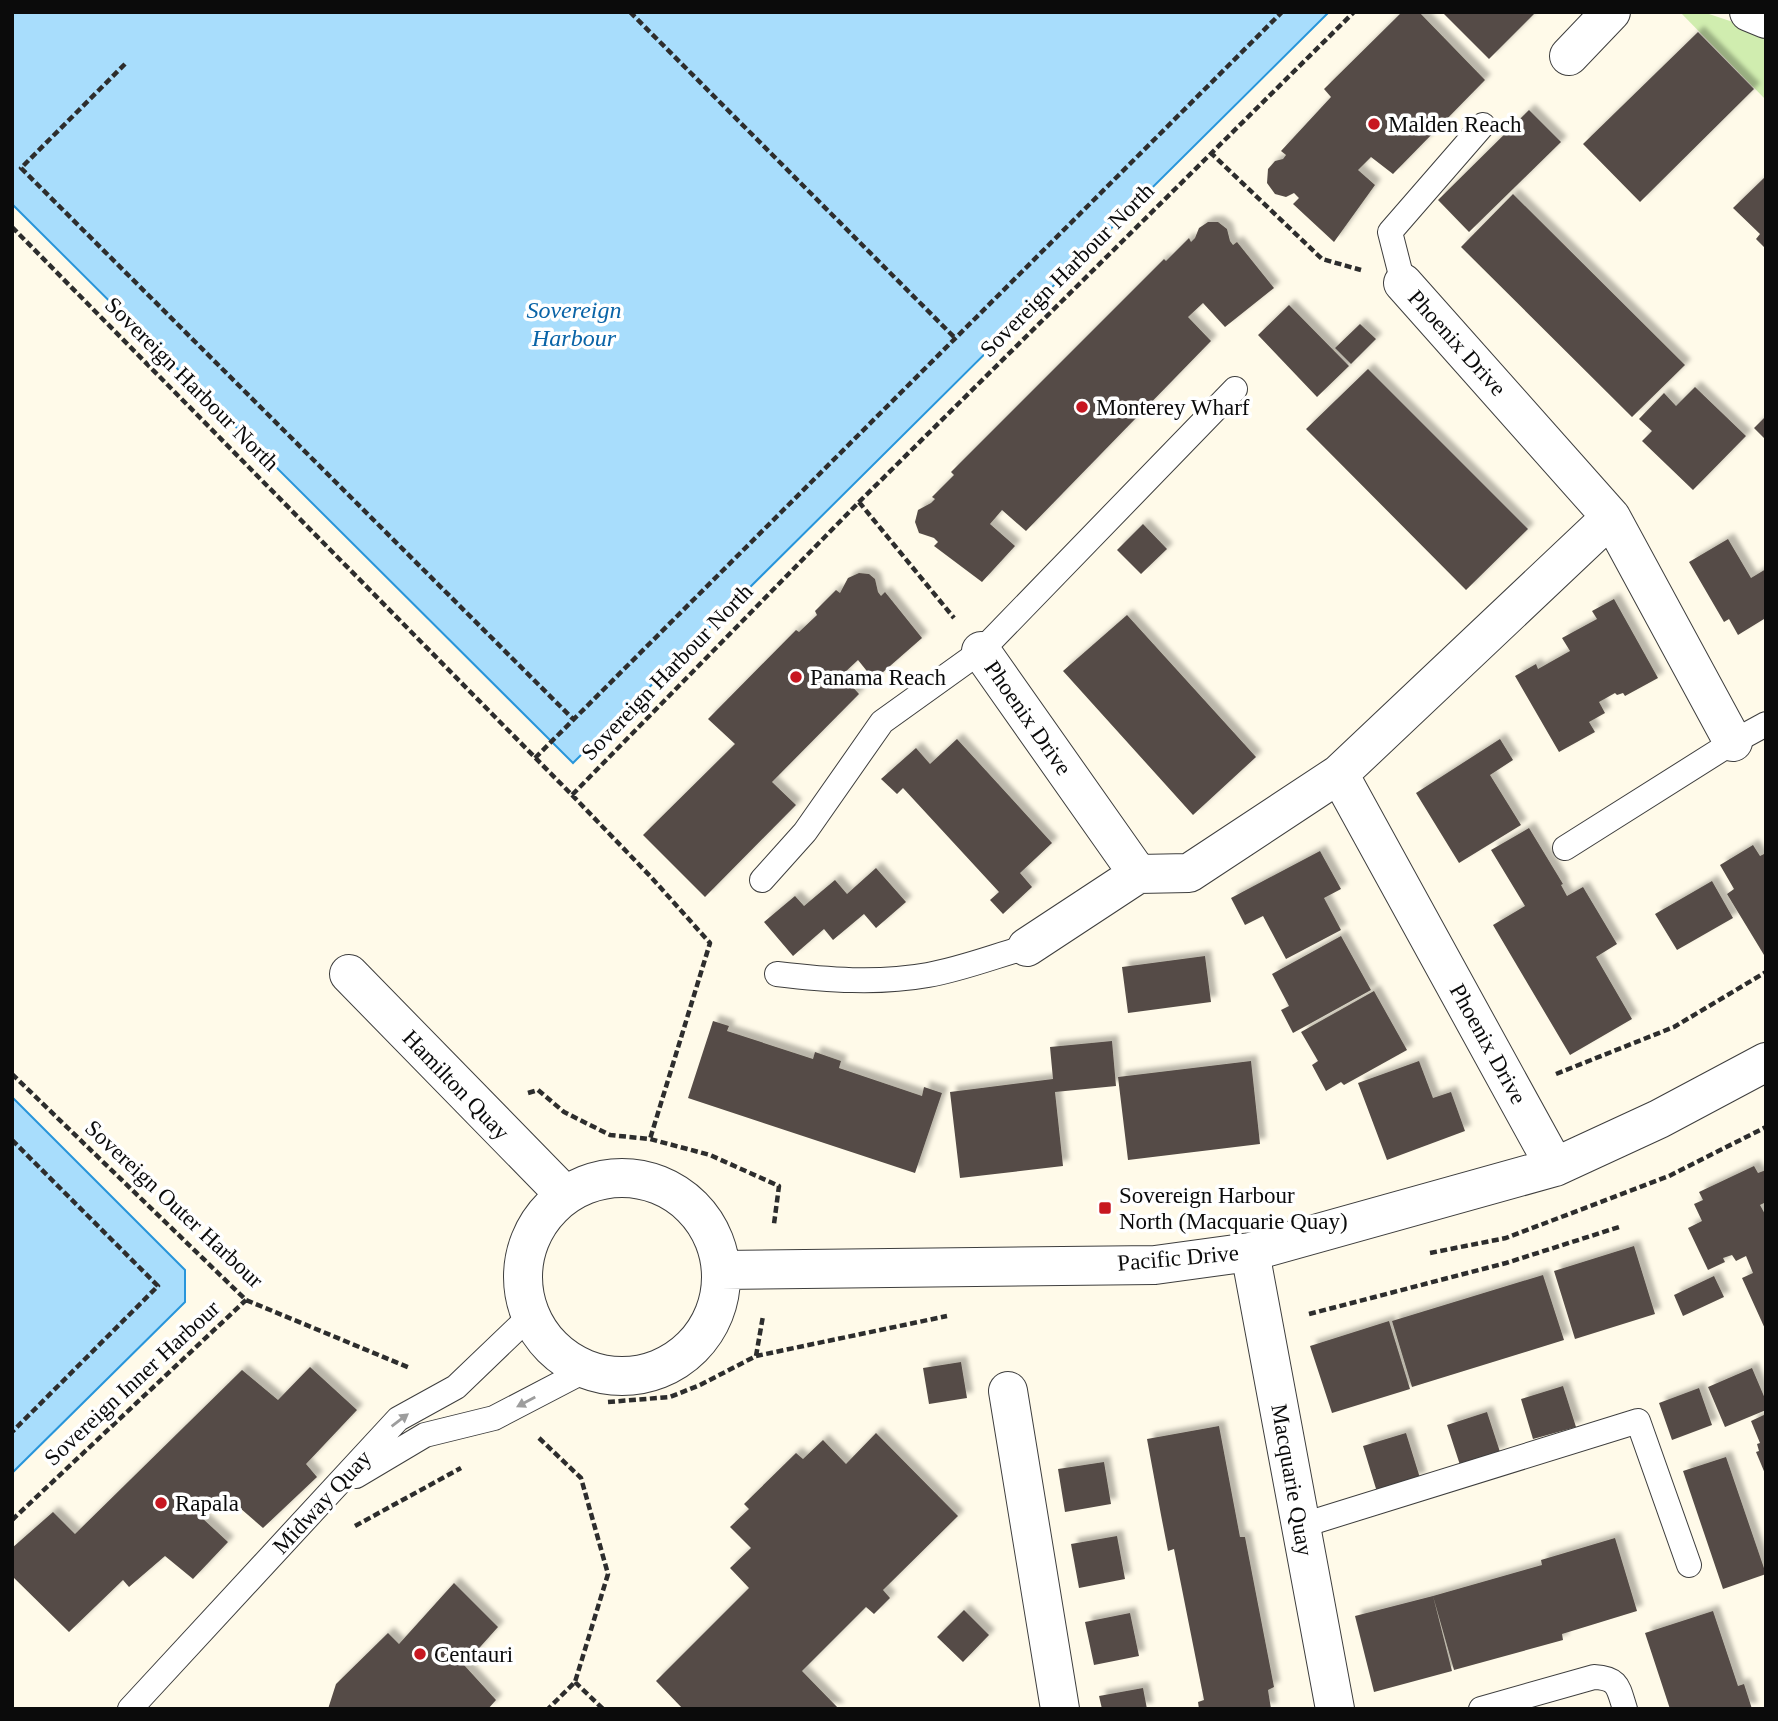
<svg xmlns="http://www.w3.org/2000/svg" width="1778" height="1721" font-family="'Times New Roman',serif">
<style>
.green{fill:#d0edaf}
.water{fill:#a8ddfc;stroke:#2895da;stroke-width:2}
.building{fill:#554c46;filter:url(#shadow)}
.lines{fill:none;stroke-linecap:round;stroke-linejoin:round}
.lane-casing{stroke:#3e3e3e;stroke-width:26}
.street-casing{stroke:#3e3e3e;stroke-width:40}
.path{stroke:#2d2d2d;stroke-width:4.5;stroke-dasharray:7 3.5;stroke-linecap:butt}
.lane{stroke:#fff;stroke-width:24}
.street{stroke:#fff;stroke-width:38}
.oneway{fill:#9d9d9d}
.poi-dot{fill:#c71721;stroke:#fff;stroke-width:2.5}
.labels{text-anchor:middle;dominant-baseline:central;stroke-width:7;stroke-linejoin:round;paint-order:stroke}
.poi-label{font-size:23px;fill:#0b0b0b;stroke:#fff;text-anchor:start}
.street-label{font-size:23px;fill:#0b0b0b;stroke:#fff}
.water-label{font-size:24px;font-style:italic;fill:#0a64a7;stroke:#fff}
</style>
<defs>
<filter id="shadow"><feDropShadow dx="6" dy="-6" stdDeviation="2" flood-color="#0004"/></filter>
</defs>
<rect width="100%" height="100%" fill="#fffae9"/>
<!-- green -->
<path class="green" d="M 1680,12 L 1703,12 L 1766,33 L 1766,100 Z"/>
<!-- water -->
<path class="water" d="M 12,12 L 1329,12 L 573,763 L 12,204 Z
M 12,1097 L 185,1270 L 185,1302 L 12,1473 Z"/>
<!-- building -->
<path class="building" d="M 1402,12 L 1419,12 L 1485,80 L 1393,174 L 1371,157 L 1358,170 L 1375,185 L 1334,242 L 1293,204 L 1299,198 L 1294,193 L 1286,197 L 1275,194 L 1267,183 L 1268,169 L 1275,161 L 1283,159 L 1286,155 L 1281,151 L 1331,97 L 1324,89 Z
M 1442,12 L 1536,12 L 1489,59 Z
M 1698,32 L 1754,89 L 1640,202 L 1583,144 Z
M 1529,110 L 1561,142 L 1469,232 L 1438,200 Z
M 1766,176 L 1766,249 L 1756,239 L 1760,234 L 1733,208 Z
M 1513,194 L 1685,365 L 1632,417 L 1461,247 Z
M 1208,222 L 1218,222 L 1227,229 L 1230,241 L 1233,245 L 1237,242 L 1274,288 L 1225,327 L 1203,303 L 1188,317 L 1211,341 L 1026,531 L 1002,510 L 990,524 L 1015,546 L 982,582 L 934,546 L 938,542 L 934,538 L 919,533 L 915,522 L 918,510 L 931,503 L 935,499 L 932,497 L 954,475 L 951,472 L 1164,259 L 1166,261 L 1189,238 L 1191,242 L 1195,238 L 1199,228 Z
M 1289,305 L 1349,366 L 1317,397 L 1258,335 Z
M 1360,324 L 1376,339 L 1351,364 L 1335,348 Z
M 1368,369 L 1528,529 L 1466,590 L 1306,429 Z
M 1695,387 L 1746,436 L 1693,490 L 1642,441 L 1652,431 L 1639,419 L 1664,393 L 1676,406 Z
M 1766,416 L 1766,440 L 1754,428 Z
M 1143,524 L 1167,549 L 1141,574 L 1117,550 Z
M 1728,539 L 1751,578 L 1766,569 L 1764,619 L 1738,635 L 1729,619 L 1724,622 L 1689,562 Z
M 859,573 L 869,574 L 875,579 L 878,592 L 881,596 L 885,592 L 922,638 L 874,680 L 858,660 L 842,675 L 859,694 L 772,782 L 796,805 L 705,897 L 643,835 L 735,744 L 708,719 L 796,630 L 799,632 L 817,615 L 815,611 L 836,590 L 840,593 L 848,578 Z
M 1614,599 L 1658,678 L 1625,696 L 1623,693 L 1617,695 L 1615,693 L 1599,702 L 1605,713 L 1589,722 L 1595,732 L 1559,752 L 1515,676 L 1536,664 L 1538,669 L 1570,651 L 1562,638 L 1597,619 L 1592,611 Z
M 1127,615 L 1256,757 L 1193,815 L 1063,671 Z
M 957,739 L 1052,843 L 1020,873 L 1032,887 L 1003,914 L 990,900 L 999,892 L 903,788 L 897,794 L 881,779 L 916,748 L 930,764 Z
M 1500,739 L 1513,760 L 1490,775 L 1521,825 L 1459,863 L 1416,793 Z
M 1529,828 L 1563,884 L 1561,885 L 1567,896 L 1583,887 L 1617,944 L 1596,957 L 1632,1019 L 1570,1055 L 1493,925 L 1525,906 L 1491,850 Z
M 1753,845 L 1760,856 L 1766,853 L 1766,953 L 1764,955 L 1727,894 L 1734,889 L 1720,865 Z
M 1320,851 L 1341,889 L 1324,898 L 1341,930 L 1286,959 L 1263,916 L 1245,925 L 1231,898 Z
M 876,868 L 906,902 L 876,928 L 864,914 L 833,940 L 824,929 L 793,956 L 764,922 L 795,896 L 804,906 L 835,880 L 847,894 Z
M 1712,881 L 1733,918 L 1677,950 L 1655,914 Z
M 1341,936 L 1371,990 L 1293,1033 L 1281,1010 L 1289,1006 L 1272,974 Z
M 1205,956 L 1211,1002 L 1128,1013 L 1122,967 Z
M 1374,991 L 1407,1050 L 1344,1085 L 1341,1082 L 1326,1091 L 1312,1065 L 1318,1061 L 1301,1032 Z
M 713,1021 L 729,1026 L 727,1031 L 813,1059 L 815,1052 L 841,1061 L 839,1068 L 922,1096 L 924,1087 L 942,1093 L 915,1173 L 688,1098 Z
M 1112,1041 L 1116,1086 L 1055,1092 L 1063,1166 L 960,1178 L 950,1092 L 1053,1079 L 1050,1047 Z
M 1251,1061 L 1260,1144 L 1128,1160 L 1118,1077 Z
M 1419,1061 L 1433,1098 L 1451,1092 L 1465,1131 L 1387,1160 L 1358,1083 Z
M 1754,1166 L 1758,1173 L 1766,1170 L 1766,1202 L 1760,1205 L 1766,1216 L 1766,1331 L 1742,1278 L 1753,1273 L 1746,1256 L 1736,1261 L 1732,1255 L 1723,1258 L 1725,1262 L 1708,1270 L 1688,1228 L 1702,1221 L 1694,1204 L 1703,1200 L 1699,1192 Z
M 1634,1246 L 1655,1314 L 1575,1339 L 1554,1271 Z
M 1543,1275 L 1564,1340 L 1412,1387 L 1392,1321 Z
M 1714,1276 L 1724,1297 L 1683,1316 L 1674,1295 Z
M 1389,1321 L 1410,1389 L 1332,1413 L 1310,1346 Z
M 961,1362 L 967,1398 L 929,1404 L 923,1368 Z
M 310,1367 L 357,1410 L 306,1464 L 317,1477 L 263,1528 L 225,1495 L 201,1517 L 228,1542 L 193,1579 L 165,1556 L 129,1587 L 123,1580 L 69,1632 L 12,1576 L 12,1548 L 53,1512 L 75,1534 L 242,1370 L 278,1400 Z
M 1752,1368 L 1766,1401 L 1766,1410 L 1725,1427 L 1708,1387 Z
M 1563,1386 L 1576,1427 L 1533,1439 L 1521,1399 Z
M 1699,1388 L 1712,1425 L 1672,1440 L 1659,1403 Z
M 1487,1412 L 1500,1452 L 1460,1465 L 1447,1425 Z
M 1766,1414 L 1766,1476 L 1756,1452 L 1759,1451 L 1757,1444 L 1760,1443 L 1751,1421 Z
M 1219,1426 L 1240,1537 L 1245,1537 L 1274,1687 L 1268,1690 L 1271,1709 L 1199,1709 L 1198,1702 L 1204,1700 L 1174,1549 L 1168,1551 L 1161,1515 L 1147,1439 Z
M 876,1433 L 958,1516 L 883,1590 L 890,1598 L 874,1614 L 866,1607 L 802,1671 L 839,1709 L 683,1709 L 656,1681 L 749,1588 L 730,1568 L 751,1548 L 730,1527 L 749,1509 L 744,1504 L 796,1453 L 803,1459 L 823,1440 L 846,1464 Z
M 1406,1433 L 1420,1478 L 1377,1492 L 1363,1446 Z
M 1726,1457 L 1766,1574 L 1723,1589 L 1683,1471 Z
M 1104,1462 L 1111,1504 L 1065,1512 L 1058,1469 Z
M 1117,1536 L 1125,1579 L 1079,1588 L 1071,1544 Z
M 1615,1538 L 1637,1611 L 1562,1634 L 1563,1640 L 1454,1670 L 1433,1596 L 1542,1565 L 1541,1560 Z
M 454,1583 L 498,1627 L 464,1665 L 496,1700 L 488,1709 L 328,1709 L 336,1684 L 388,1633 L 399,1644 Z
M 1433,1596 L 1452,1671 L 1374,1692 L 1355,1616 Z
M 964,1610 L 989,1635 L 963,1662 L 937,1637 Z
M 1713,1611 L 1738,1686 L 1744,1684 L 1752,1709 L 1670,1709 L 1645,1633 Z
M 1130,1613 L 1139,1656 L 1094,1665 L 1085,1622 Z
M 1143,1688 L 1147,1709 L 1102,1709 L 1099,1696 Z"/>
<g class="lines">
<!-- lane casing -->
<g class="lane-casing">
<path id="lane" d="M 1403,283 L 1390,232 L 1483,125
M 1565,848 L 1733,742 L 1766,724
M 762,880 L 805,832 L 882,722 L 981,651 L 1235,389
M 777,974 C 827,980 878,984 928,975 C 962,969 995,956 1027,947
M 356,1476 L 425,1435 L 494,1418 L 586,1370
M 1300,1526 L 1638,1421 L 1689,1565
M 130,1709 L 398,1419 L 456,1387 L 530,1316
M 1481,1709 L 1594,1677 C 1619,1678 1618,1688 1625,1709"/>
</g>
<!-- street casing -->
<g class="street-casing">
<path id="street" d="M 1749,12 L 1766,19
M 1569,56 L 1611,12
M 1611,517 L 1733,742
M 981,651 L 1138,874 L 1189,873 L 1339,774 L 1611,517 L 1403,283
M 1339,774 L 1555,1167
M 1027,947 L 1138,874
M 349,974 L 565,1195
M523 1277a99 99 0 1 1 198 0a99 99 0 1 1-198 0Z
M 1250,1252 L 1335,1709
M 721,1270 L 1155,1265 L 1250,1252 L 1555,1167 L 1659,1119 L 1766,1062
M 1008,1391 L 1060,1709"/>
</g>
<!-- path -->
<path class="path" d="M 630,12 L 956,339
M 125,64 L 21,168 L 573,719
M 1210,152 L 1322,259 L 1361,270
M 12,227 L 572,795 L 859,502 L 1354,12
M 859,502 L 954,618
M 535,758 L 1282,12
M 572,795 L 651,877 L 710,943 L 650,1139
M 12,1074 L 246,1300 L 410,1368
M 1556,1074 L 1674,1027 L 1766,972
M 528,1093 L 538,1090 L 564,1112 L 610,1135 L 650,1139 L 710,1155 L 779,1186 L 774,1224
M 12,1140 L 158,1286 L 12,1432
M 1430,1253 L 1506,1238 L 1669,1176 L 1766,1127
M 1309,1314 L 1506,1263 L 1619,1227
M 756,1356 L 763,1316
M 608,1402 L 670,1397 L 700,1385 L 756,1356 L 947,1316
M 539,1438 L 581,1478 L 608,1574 L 575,1682 L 548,1709
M 12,1520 L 246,1300
M 355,1526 L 461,1468
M 575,1682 L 603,1709"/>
<!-- lane -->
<use href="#lane" class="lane"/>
<!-- street -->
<use href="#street" class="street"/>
</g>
<!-- one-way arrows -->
<defs><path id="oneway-solid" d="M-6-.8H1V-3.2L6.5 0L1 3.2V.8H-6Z" transform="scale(1.75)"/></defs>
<g class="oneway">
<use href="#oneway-solid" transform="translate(526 1402) rotate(152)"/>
<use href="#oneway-solid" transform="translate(400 1420) rotate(-37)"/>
</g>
<!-- markers -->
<g class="poi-dot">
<circle cx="1374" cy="124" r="7"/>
<circle cx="1082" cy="407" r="7"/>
<circle cx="796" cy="677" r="7"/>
<rect x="1098" y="1201" width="14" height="14" rx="3.5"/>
<circle cx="161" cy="1503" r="7"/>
<circle cx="420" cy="1654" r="7"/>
</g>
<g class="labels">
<!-- poi labels -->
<g class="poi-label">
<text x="1388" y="124">Malden Reach</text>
<text x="1096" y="407">Monterey Wharf</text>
<text x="810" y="677">Panama Reach</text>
<text x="1119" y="1195">Sovereign Harbour<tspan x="1119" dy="26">North (Macquarie Quay)</tspan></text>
<text x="175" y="1503">Rapala</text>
<text x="434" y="1654">Centauri</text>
</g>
<!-- street labels -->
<g class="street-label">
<text transform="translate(1067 270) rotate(-45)">Sovereign Harbour North</text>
<text transform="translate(1457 343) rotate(48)">Phoenix Drive</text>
<text transform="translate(192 384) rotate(45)">Sovereign Harbour North</text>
<text transform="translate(667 672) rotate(-46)">Sovereign Harbour North</text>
<text transform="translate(1028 718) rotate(55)">Phoenix Drive</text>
<text transform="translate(1488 1044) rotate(61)">Phoenix Drive</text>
<text transform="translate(456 1085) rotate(46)">Hamilton Quay</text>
<text transform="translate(174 1204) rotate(43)">Sovereign Outer Harbour</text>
<text transform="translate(1178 1258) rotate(-5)">Pacific Drive</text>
<text transform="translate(132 1383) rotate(-43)">Sovereign Inner Harbour</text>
<text transform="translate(1292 1480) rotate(80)">Macquarie Quay</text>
<text transform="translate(322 1502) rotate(-47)">Midway Quay</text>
</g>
<!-- water labels -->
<g class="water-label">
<text x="574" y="310">Sovereign<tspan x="574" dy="28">Harbour</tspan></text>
</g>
</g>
<!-- border -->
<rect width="1778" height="1721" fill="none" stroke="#0b0b0b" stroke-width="28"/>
</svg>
